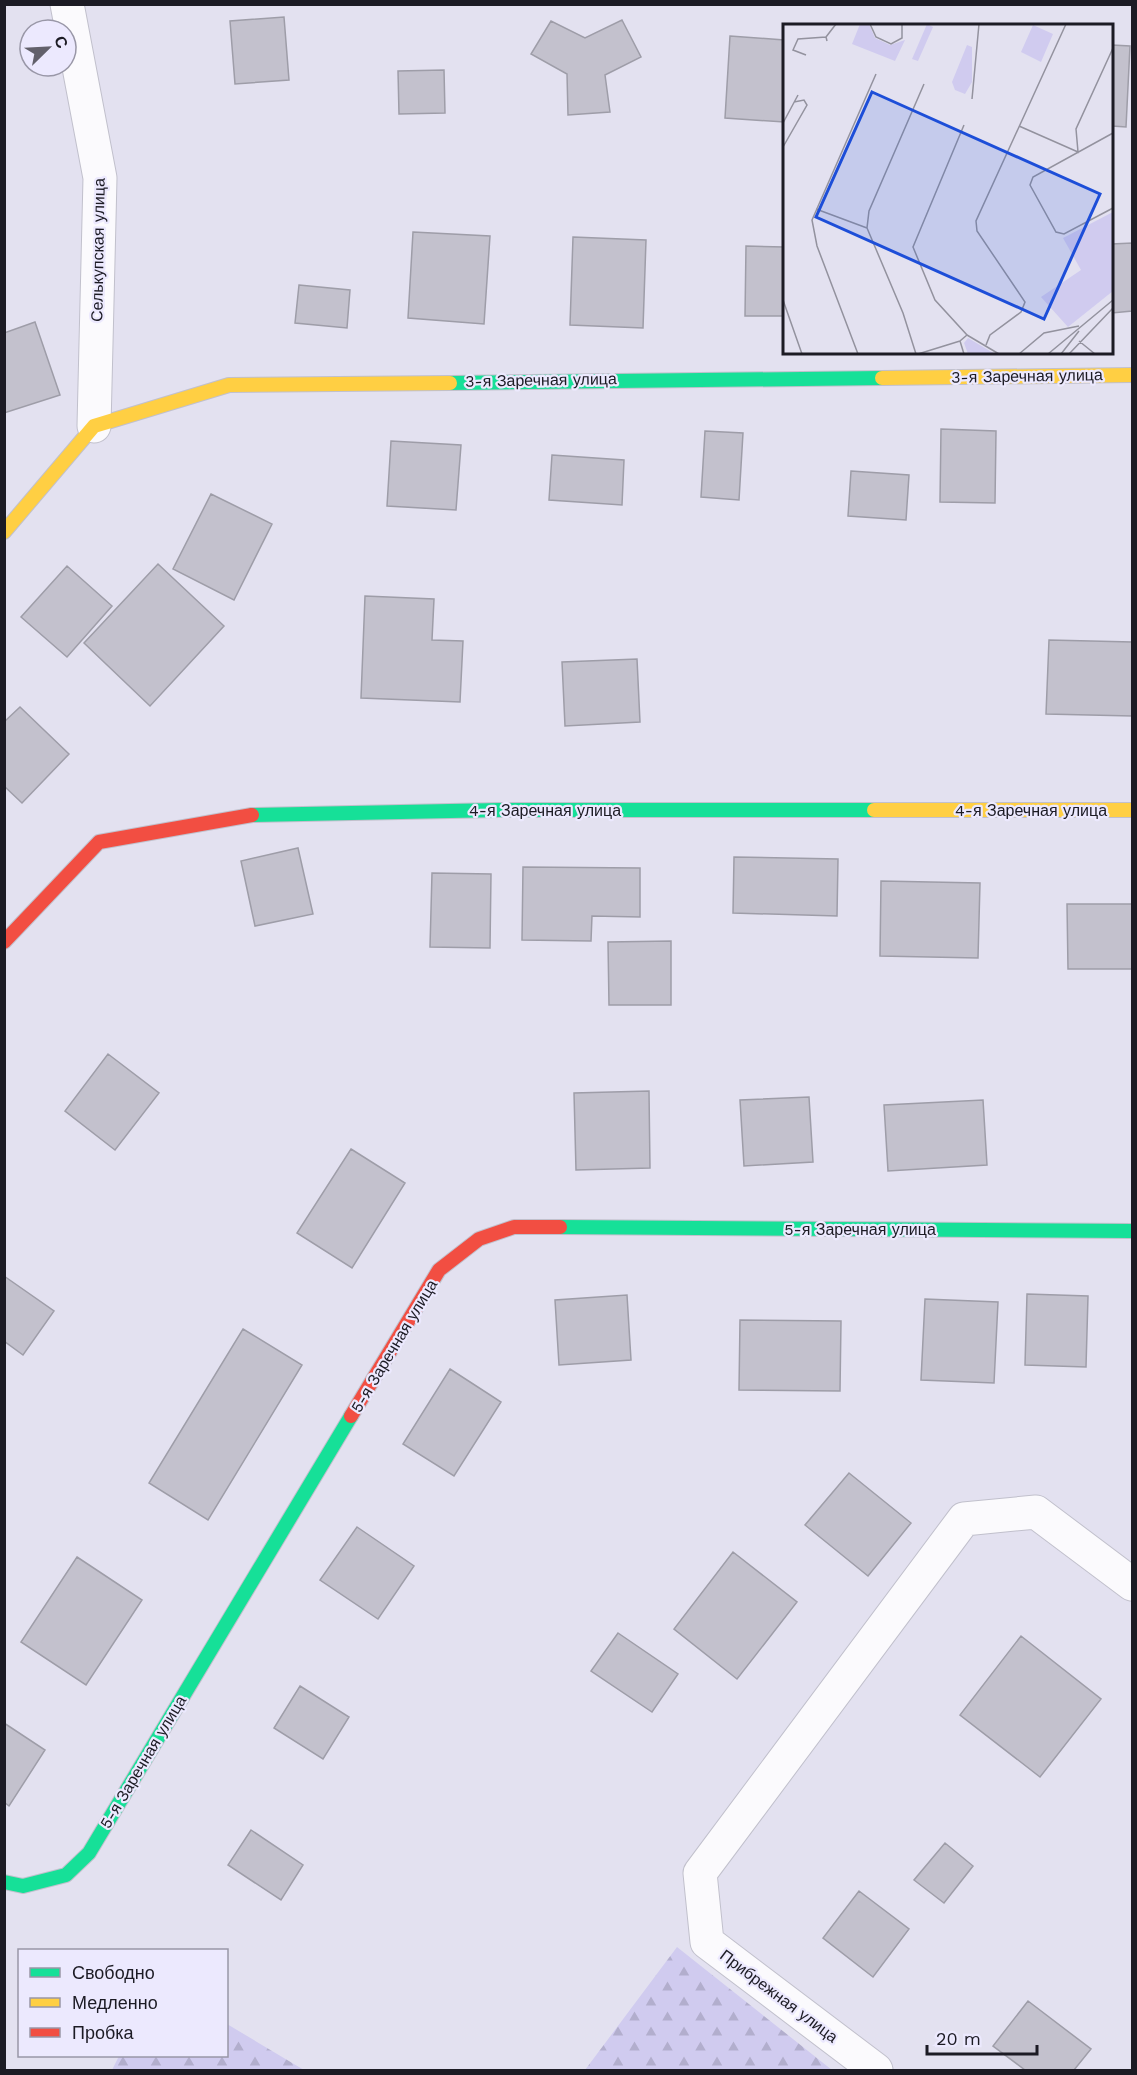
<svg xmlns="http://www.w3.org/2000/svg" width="1137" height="2075" font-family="'Work Sans',sans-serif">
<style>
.forest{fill:url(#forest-firs)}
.building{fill:#c3c1cd;stroke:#9e9da8;stroke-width:1.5}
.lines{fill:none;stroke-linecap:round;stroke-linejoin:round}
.street-casing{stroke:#c1c0cc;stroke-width:35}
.fast-casing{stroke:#c1c0cc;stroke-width:16}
.slow-casing{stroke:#c1c0cc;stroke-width:16}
.jam-casing{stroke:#c1c0cc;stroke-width:16}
.street{stroke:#fbfafd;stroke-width:33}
.fast{stroke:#16e098;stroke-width:14}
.slow{stroke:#ffcf43;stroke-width:14}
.jam{stroke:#f24e42;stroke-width:14}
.labels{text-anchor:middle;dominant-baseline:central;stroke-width:4.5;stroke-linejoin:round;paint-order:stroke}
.street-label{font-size:16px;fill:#1c1b24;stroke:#ece9fe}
.inset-road{fill:none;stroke:#93929e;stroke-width:1.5}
.view{fill:#1d4ed8;fill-opacity:0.15;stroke:#1d4ed8;stroke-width:3}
.inset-edge{fill:none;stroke:#1c1b24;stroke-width:3}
</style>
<defs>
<pattern id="forest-firs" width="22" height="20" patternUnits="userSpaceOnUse" patternTransform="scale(1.5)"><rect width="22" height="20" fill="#d0cbef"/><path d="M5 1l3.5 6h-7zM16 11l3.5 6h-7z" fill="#b2aecd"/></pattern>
</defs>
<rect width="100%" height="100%" fill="#e3e1f0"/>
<!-- forest -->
<path class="forest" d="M 677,1947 L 832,2070 L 585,2070 Z
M 227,2024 L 304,2070 L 112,2070 L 119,2056 L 226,2056 Z"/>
<!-- building -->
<path class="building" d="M 284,17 L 289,80 L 235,84 L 230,21 Z
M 622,20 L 641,57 L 605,75 L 610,112 L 568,115 L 567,74 L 531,54 L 551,21 L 585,38 Z
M 730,36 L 784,40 L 784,122 L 725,118 Z
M 1112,45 L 1130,46 L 1126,127 L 1112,126 Z
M 444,70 L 445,113 L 399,114 L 398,71 Z
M 413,232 L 490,236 L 484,324 L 408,318 Z
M 573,237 L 646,240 L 643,328 L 570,325 Z
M 1132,243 L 1132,311 L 1112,313 L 1112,244 Z
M 746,246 L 784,247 L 784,316 L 745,316 Z
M 299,285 L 350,290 L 347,328 L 295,323 Z
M 35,322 L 60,395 L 4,413 L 4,333 Z
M 941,429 L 996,431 L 995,503 L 940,502 Z
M 705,431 L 743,433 L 739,500 L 701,497 Z
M 391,441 L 461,445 L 456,510 L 387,506 Z
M 552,455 L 624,460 L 622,505 L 549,500 Z
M 851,471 L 909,475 L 906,520 L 848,516 Z
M 211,494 L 272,524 L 234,600 L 173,569 Z
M 158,564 L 224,626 L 150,706 L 84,643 Z
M 67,566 L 112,606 L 67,657 L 21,617 Z
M 365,596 L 434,599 L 432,640 L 463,641 L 460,702 L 361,698 Z
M 1049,640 L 1132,642 L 1132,716 L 1046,714 Z
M 637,659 L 640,722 L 565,726 L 562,662 Z
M 20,707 L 69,754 L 22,803 L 4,786 L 4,722 Z
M 298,848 L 313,914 L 255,926 L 241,861 Z
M 734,857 L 838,859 L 837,916 L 733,913 Z
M 523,867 L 640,868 L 640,917 L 592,916 L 591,941 L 522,940 Z
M 432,873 L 491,874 L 490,948 L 430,947 Z
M 881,881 L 980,883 L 978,958 L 880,956 Z
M 1067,904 L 1132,904 L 1132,969 L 1068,969 Z
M 671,941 L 671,1005 L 609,1005 L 608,942 Z
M 108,1054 L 159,1093 L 115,1150 L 65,1111 Z
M 649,1091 L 650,1168 L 576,1170 L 574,1093 Z
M 809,1097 L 813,1162 L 744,1166 L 740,1100 Z
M 983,1100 L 987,1165 L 888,1171 L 884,1105 Z
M 351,1149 L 405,1183 L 352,1268 L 297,1233 Z
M 4,1276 L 54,1311 L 23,1355 L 4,1341 Z
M 1027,1294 L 1088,1296 L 1086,1367 L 1025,1365 Z
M 627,1295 L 631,1360 L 559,1365 L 555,1300 Z
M 925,1299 L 998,1302 L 994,1383 L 921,1380 Z
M 740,1320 L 841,1321 L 840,1391 L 739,1390 Z
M 243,1329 L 302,1365 L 208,1520 L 149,1483 Z
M 450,1369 L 501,1402 L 454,1476 L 403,1444 Z
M 849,1473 L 911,1523 L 868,1576 L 805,1525 Z
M 357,1527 L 414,1566 L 378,1619 L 320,1580 Z
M 733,1552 L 797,1602 L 737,1679 L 674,1629 Z
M 77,1557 L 142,1600 L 86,1685 L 21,1642 Z
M 618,1633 L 678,1674 L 652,1712 L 591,1671 Z
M 1021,1636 L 1101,1699 L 1040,1777 L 960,1715 Z
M 300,1686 L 349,1717 L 323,1759 L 274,1728 Z
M 4,1723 L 45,1750 L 9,1806 L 4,1802 Z
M 251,1830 L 303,1865 L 281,1900 L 228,1865 Z
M 945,1843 L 973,1866 L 944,1903 L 914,1880 Z
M 859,1891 L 909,1929 L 873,1977 L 823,1938 Z
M 1028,2001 L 1091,2049 L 1074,2070 L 1025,2070 L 993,2046 Z"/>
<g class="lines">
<!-- street casing -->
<g class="street-casing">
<path id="street" d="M 67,4 L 100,178 L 94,426
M 876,2070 L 707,1942 L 700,1873 L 964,1519 L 1036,1512 L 1132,1584"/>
</g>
<!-- fast casing -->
<g class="fast-casing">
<path id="fast" d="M 450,383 L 882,378
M 252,815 L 499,810 L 874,810
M 560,1227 L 1132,1231
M 4,1882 L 23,1886 L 66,1875 L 89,1853 L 351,1416"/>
</g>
<!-- slow casing -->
<g class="slow-casing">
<path id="slow" d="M 882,378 L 1132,375
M 4,532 L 94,426 L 229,385 L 450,383
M 874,810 L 1132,810"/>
</g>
<!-- jam casing -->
<g class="jam-casing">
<path id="jam" d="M 4,942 L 99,842 L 252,815
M 351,1416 L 439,1270 L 479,1239 L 514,1227 L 560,1227"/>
</g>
<!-- street -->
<use href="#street" class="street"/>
<!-- fast -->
<use href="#fast" class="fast"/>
<!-- slow -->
<use href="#slow" class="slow"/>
<!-- jam -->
<use href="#jam" class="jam"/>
</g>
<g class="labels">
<!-- street labels -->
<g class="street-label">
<text transform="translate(98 250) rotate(-89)">Селькупская улица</text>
<text transform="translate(1027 376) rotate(-1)">3-я Заречная улица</text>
<text transform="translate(541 380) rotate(-1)">3-я Заречная улица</text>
<text x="545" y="810">4-я Заречная улица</text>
<text x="1031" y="810">4-я Заречная улица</text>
<text x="860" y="1229">5-я Заречная улица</text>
<text transform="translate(394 1346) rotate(-59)">5-я Заречная улица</text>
<text transform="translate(143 1762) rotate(-59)">5-я Заречная улица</text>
<text transform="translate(779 1996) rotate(37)">Прибрежная улица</text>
</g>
</g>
<!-- overview -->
<g transform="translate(783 24)">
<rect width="330" height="330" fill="#e3e1f0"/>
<path d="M 144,0 L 150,3 L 135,37 L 129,35 Z" fill="#d0cbef"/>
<path d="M 330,188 L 330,267 L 285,303 L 258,273 L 298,246 L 280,214 ZM 185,314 L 212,330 L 185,330 L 181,319 Z" fill="#d0cbef"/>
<path d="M 77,0 L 86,0 L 92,14 L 107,21 L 122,16 L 112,37 L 69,20 ZM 250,1 L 270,10 L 258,38 L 238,28 ZM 184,21 L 189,23 L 189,58 L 182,70 L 172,66 L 169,58 Z" fill="#d0cbef"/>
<path class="inset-road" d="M 87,0 L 93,13 L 108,20 L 119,14 L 119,0M 44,17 L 43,13 L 53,0M 23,31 L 10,26 L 15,15 L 43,13M 189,75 L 196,0M 0,99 L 15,71M 181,101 L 130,223 L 152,276 L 184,311 L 177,317 L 181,330M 236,102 L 295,128 L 293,105 L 330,24M 330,109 L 250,153 L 247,161 L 273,208 L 281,210 L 330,184M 0,123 L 24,81 L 21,76 L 11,78M 33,185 L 84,204M 0,276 L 19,330M 184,311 L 216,330M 296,317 L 312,330M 203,321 L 207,311 L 238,288 L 242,278 L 194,207 L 193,197 L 283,0M 75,330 L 34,222 L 29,196 L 93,50M 133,330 L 120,289 L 84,204 L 86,187 L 141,60M 135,330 L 177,317M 236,330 L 261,309 L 296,302M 265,330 L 330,276M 278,330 L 296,307M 286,330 L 330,284"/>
<path class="view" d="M 89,68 L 317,170 L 261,295 L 33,193 Z"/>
<rect width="330" height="330" class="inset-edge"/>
</g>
<!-- border -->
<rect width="1137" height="2075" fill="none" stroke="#1c1b24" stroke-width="12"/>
<!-- legend -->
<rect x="18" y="1949" width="210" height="108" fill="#ece9fe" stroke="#9997a7" stroke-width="1.5"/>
<rect x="30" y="1968" width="30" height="9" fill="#16e098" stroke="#9997a7" stroke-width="1.5"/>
<text x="72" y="1979" font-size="18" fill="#1c1b24">Свободно</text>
<rect x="30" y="1998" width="30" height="9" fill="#ffcf43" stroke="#9997a7" stroke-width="1.5"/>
<text x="72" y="2009" font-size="18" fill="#1c1b24">Медленно</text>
<rect x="30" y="2028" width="30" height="9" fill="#f24e42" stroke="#9997a7" stroke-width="1.5"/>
<text x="72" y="2039" font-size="18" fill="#1c1b24">Пробка</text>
<!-- north arrow -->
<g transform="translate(48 48) rotate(66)"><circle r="28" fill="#ece9fe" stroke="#9997a7" stroke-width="1.5"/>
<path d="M0-4.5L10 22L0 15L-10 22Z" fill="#62606b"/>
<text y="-9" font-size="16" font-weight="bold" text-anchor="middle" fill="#1c1b24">С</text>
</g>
<!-- scale -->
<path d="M927 2045v9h110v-9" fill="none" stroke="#1c1b24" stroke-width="3"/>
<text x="936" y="2045" font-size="18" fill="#1c1b24" stroke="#ece9fe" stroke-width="4.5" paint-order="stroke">20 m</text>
</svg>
